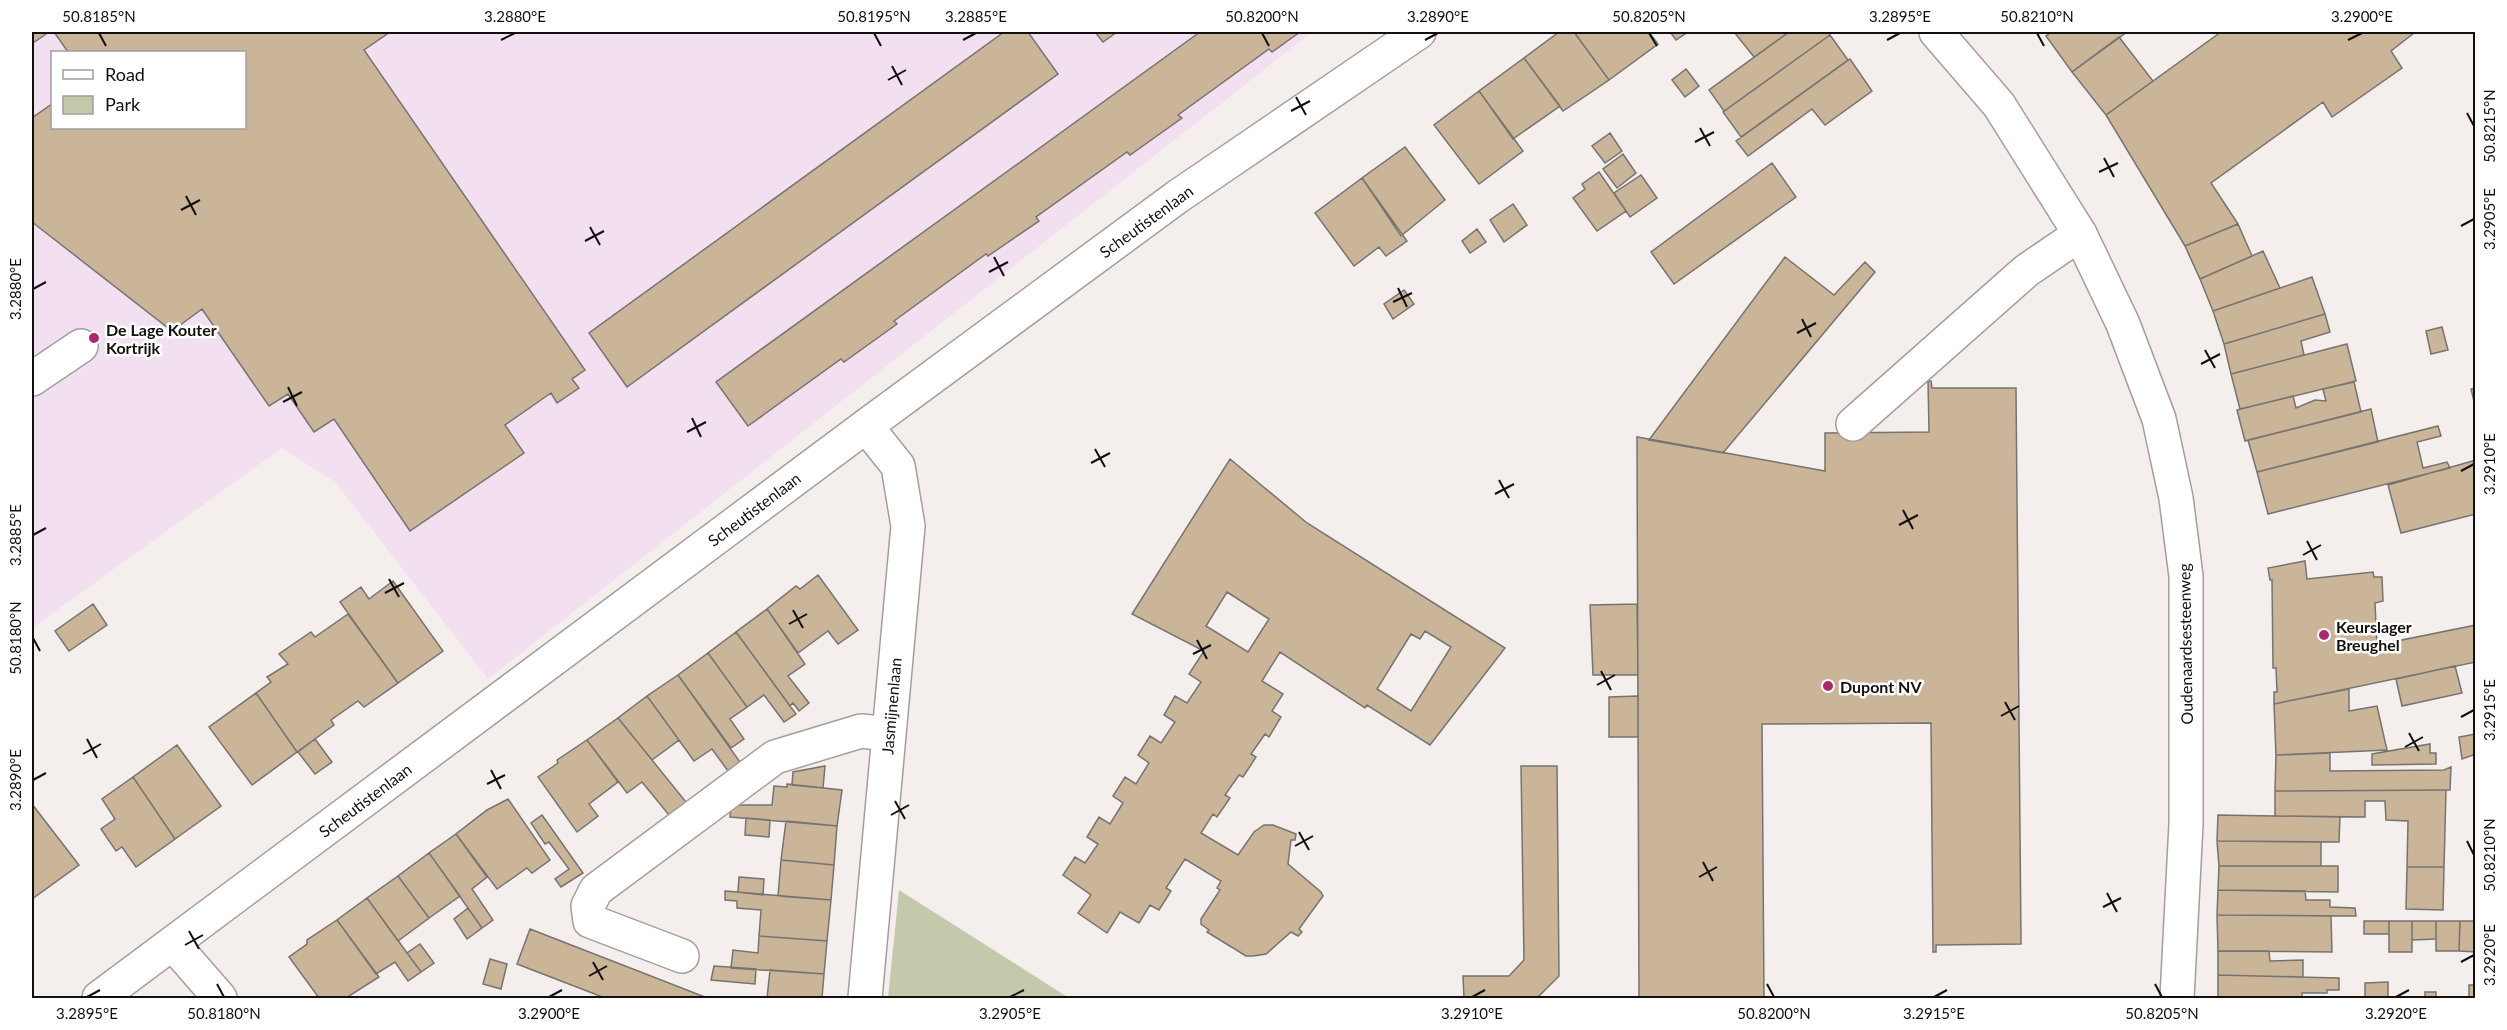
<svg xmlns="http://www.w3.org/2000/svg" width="2507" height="1030" font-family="Lato,sans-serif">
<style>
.education{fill:#f2e0f1;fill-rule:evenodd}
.green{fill:#c4c9ac}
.building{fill:#cab599;stroke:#767370;stroke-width:1.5;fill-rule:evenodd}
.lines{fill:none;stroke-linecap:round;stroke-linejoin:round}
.minor-casing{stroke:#a49f9d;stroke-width:36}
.major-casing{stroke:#a49f9d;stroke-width:36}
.minor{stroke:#fff;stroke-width:33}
.major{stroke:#fff;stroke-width:33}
.ticks{fill:none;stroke:#12100f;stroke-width:2}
.poi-dot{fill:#ad276d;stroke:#fff;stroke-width:2}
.labels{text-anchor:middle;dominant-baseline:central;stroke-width:5;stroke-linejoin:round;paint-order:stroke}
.street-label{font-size:16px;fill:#12100f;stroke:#fff}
.poi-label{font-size:16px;font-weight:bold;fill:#12100f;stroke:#fff;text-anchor:start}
.neatline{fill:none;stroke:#12100f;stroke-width:2}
.ticks-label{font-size:15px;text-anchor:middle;fill:#12100f}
</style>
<rect width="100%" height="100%" fill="#f4efed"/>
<!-- education -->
<path class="education" d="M 32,32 L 1312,32 L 488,679 L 335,482 L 282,448 L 32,628 ZM 52,52 L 244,52 L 244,128 L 52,128 Z"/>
<!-- green -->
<path class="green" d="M 899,890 L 1069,998 L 888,998 Z"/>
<!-- building -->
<path class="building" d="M 32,32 L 49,32 L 33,43 Z
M 54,32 L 390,32 L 364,50 L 585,370 L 572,379 L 579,388 L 557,403 L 551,393 L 505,425 L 524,453 L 410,531 L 334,419 L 314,432 L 288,394 L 269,406 L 202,309 L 172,331 L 32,222 L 32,118 L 52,104 L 52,128 L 244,128 L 244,52 L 68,52 Z
M 1004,32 L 1028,32 L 1058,74 L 627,387 L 589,333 Z
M 1095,32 L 1117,32 L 1103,42 Z
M 1200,32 L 1300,32 L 1272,52 L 1269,49 L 1178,115 L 1182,118 L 1130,155 L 1127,152 L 1036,217 L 1039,221 L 988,256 L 986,254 L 894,321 L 897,324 L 844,362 L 841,359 L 748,426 L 716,382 Z
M 1559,32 L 1574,32 L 1609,80 L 1563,111 L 1524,58 Z
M 1574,32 L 1649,32 L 1658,44 L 1609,80 Z
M 1670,32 L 1688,32 L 1676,40 Z
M 1734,32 L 1789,32 L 1754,57 Z
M 1789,32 L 1827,32 L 1830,35 L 1724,111 L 1709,90 Z
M 2052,32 L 2127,32 L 2072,72 L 2046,36 Z
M 2221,32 L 2414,33 L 2391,51 L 2402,68 L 2332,117 L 2323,102 L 2211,183 L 2238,224 L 2185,246 L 2106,115 Z
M 1830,35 L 1848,60 L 1741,137 L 1723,112 Z
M 2119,37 L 2153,81 L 2106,115 L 2072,72 Z
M 1524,58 L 1560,106 L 1513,139 L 1479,91 Z
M 1850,59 L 1872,91 L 1825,125 L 1812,109 L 1748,156 L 1736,141 Z
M 1686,69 L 1699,86 L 1685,97 L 1672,80 Z
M 1479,91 L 1523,151 L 1479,184 L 1434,125 Z
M 1610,133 L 1622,151 L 1605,163 L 1592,146 Z
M 1405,147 L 1445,200 L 1401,236 L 1362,178 Z
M 1623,154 L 1636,173 L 1617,188 L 1603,169 Z
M 1772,163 L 1796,197 L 1674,284 L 1651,252 Z
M 1599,172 L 1626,211 L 1597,231 L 1573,198 L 1585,189 L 1582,184 Z
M 1641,175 L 1657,198 L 1630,217 L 1614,193 Z
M 1362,178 L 1407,241 L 1386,256 L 1379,247 L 1354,266 L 1315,213 Z
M 1513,204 L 1527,225 L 1504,242 L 1490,220 Z
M 2238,224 L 2252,256 L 2200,279 L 2185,246 Z
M 1477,229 L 1486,242 L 1470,253 L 1462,241 Z
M 2263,251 L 2280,288 L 2213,311 L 2200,279 Z
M 1785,257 L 1834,295 L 1865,262 L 1875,272 L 1723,453 L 1649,440 Z
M 2312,277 L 2325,314 L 2224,344 L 2213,311 Z
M 1404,290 L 1414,304 L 1393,319 L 1384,304 Z
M 2325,314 L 2330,332 L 2301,341 L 2304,355 L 2231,374 L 2224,344 Z
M 2442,327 L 2448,350 L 2431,354 L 2426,331 Z
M 2347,344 L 2356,381 L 2240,409 L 2231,374 Z
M 1928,381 L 1931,381 L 1932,388 L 2016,388 L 2021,944 L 1936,945 L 1936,952 L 1933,952 L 1931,723 L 1762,724 L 1764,998 L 1639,998 L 1637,437 L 1825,471 L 1825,433 L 1929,432 Z
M 2354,382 L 2361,412 L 2245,441 L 2237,410 L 2293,396 L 2296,408 L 2315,400 L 2326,401 L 2323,389 Z
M 2476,388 L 2476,409 L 2471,389 Z
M 2371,409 L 2378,442 L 2257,472 L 2248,440 Z
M 2438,426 L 2441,436 L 2417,442 L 2423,468 L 2447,462 L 2450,468 L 2268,514 L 2257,472 Z
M 1230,459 L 1307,523 L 1505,648 L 1430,745 L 1367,705 L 1365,708 L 1280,652 L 1262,681 L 1283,694 L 1272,711 L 1281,717 L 1269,737 L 1265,734 L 1251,754 L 1256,757 L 1243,777 L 1239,775 L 1225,795 L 1230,798 L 1217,817 L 1213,814 L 1201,833 L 1238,855 L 1254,832 L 1264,825 L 1273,825 L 1296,834 L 1295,840 L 1291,840 L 1288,864 L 1321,892 L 1323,896 L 1299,929 L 1302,932 L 1298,936 L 1291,932 L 1266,954 L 1253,956 L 1246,956 L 1207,932 L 1209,930 L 1201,924 L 1201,919 L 1220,890 L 1217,888 L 1221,881 L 1185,859 L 1166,888 L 1171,891 L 1159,910 L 1150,905 L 1139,923 L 1120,912 L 1107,933 L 1078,913 L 1091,895 L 1063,875 L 1075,857 L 1085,863 L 1098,844 L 1087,837 L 1099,817 L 1110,824 L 1123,803 L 1113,796 L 1125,777 L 1136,784 L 1149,763 L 1138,755 L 1150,736 L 1161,743 L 1175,722 L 1164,715 L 1175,696 L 1187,703 L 1201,682 L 1189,674 L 1204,651 L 1132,614 ZM 1227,592 L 1269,619 L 1248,652 L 1206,626 ZM 1425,631 L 1451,647 L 1411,711 L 1377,689 L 1411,634 L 1420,639 Z
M 2476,460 L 2476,514 L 2401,533 L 2388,485 Z
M 2305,561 L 2307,579 L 2373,572 L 2374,577 L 2382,577 L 2383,601 L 2375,603 L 2377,645 L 2476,625 L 2476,662 L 2274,704 L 2274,692 L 2277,692 L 2276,668 L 2273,668 L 2272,580 L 2270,580 L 2268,568 Z
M 818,575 L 858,630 L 838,644 L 828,631 L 798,653 L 767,609 L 796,586 L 800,589 Z
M 393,581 L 443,651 L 398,683 L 340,602 L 361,587 L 369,599 Z
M 93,604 L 107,625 L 69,651 L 55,631 Z
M 1637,604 L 1638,675 L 1593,675 L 1590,605 Z
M 767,609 L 805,664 L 788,676 L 809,703 L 799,711 L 793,703 L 790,706 L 736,632 Z
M 348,614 L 398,683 L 364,707 L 358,701 L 331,720 L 334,725 L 297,752 L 256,693 L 271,682 L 267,677 L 288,664 L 279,654 L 311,632 L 315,637 Z
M 736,632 L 796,714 L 784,722 L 764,695 L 747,707 L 708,653 Z
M 708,653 L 747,707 L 730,719 L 744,739 L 731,748 L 678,675 Z
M 2455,666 L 2462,693 L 2402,706 L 2396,679 Z
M 678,675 L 740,762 L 728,771 L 712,749 L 694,761 L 647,696 Z
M 2349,689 L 2349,711 L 2377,706 L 2387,750 L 2276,755 L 2274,704 Z
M 256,693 L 297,752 L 252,785 L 209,727 Z
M 647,696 L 679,740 L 652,760 L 618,718 Z
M 1638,696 L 1638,737 L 1609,737 L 1609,697 Z
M 618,718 L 686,802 L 669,815 L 642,782 L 627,793 L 587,740 Z
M 2476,734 L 2476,754 L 2462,759 L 2459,737 Z
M 315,739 L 332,762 L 315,774 L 298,752 Z
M 587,740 L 618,782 L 589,804 L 598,816 L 577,832 L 538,777 L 558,763 L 557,760 Z
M 2430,744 L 2430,753 L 2436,753 L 2436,764 L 2372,765 L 2372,754 Z
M 177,745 L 221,806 L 175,839 L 133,777 Z
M 2330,753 L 2330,771 L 2444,770 L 2451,767 L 2450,790 L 2275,791 L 2276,755 Z
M 825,766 L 823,788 L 792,785 L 793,772 Z
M 1521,766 L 1557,766 L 1559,976 L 1537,998 L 1464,998 L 1463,976 L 1509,976 L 1524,960 Z
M 133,777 L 175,839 L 136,867 L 122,847 L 116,851 L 101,829 L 115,819 L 102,799 Z
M 787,784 L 842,790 L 837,826 L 730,817 L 731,805 L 772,805 L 774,786 L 787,787 Z
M 2446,790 L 2444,867 L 2407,867 L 2408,821 L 2386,820 L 2385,801 L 2365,801 L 2365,817 L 2275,816 L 2275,791 Z
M 508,799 L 550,860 L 532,873 L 527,868 L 497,889 L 456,834 L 487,810 Z
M 32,804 L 79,865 L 32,899 Z
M 542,815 L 583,873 L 561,887 L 555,879 L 569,869 L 549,842 L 545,844 L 531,823 Z
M 2218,815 L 2340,817 L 2339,842 L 2217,841 Z
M 746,818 L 770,820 L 769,837 L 745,835 Z
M 786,821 L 837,826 L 834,865 L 781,860 Z
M 456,834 L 487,877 L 472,889 L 493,920 L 482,928 L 429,853 Z
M 2217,841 L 2321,842 L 2321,866 L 2219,866 Z
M 429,853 L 460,896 L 429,918 L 398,876 Z
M 781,860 L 834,865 L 831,900 L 778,896 Z
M 2219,866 L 2338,866 L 2338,892 L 2218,890 Z
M 2407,867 L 2444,867 L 2443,910 L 2406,909 Z
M 398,876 L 429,918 L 398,941 L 367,898 Z
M 739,877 L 764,879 L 763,895 L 738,892 Z
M 2218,890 L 2305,891 L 2306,900 L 2330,900 L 2330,907 L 2355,908 L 2356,916 L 2217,915 Z
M 725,891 L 831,900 L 827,941 L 759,936 L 761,910 L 737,908 L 737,901 L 725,900 Z
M 367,898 L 421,972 L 408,981 L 395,962 L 376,974 L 337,920 Z
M 468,908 L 482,928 L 467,939 L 454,919 Z
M 2217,915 L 2331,916 L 2332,952 L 2218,951 Z
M 337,920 L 379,977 L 346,998 L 319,998 L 289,957 L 307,944 L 307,940 Z
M 2364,921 L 2389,921 L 2389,934 L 2364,934 Z
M 2389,921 L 2412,921 L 2412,952 L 2389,952 Z
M 2412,921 L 2436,921 L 2436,939 L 2412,940 Z
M 2436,921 L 2460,921 L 2459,951 L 2436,951 Z
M 2460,921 L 2476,921 L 2476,952 L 2459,951 Z
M 530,929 L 705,997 L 704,998 L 605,998 L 517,964 Z
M 759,936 L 827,941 L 824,974 L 731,968 L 733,950 L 758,953 Z
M 420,944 L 434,963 L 421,972 L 407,953 Z
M 2218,951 L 2269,951 L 2270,961 L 2303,960 L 2303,977 L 2218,975 Z
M 490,959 L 507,964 L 501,989 L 483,984 Z
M 714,966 L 756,969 L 755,984 L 711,980 Z
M 770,970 L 824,974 L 822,998 L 767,998 Z
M 2218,975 L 2339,978 L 2339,990 L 2327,990 L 2327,993 L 2302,993 L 2302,998 L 2218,998 Z
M 2388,982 L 2388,998 L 2365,998 L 2365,983 Z
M 2469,985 L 2476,985 L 2476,998 L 2469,998 Z
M 2425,992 L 2436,992 L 2436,998 L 2425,998 Z"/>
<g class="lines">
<!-- minor casing -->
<g class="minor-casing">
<path id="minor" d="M 32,379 L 81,346
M 1853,424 L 2026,271 L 2080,234
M 173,944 L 220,998
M 682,956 L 590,921 L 588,906 L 596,890 L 775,757 L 861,731 L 889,734
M 99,998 L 866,426 L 1177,197 L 1419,32
M 865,998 L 908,526 L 898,466 L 866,426"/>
</g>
<!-- major casing -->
<g class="major-casing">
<path id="major" d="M 1936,32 L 1999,105 L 2080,234 L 2123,324 L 2159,419 L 2176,498 L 2186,576 L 2186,824 L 2177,998"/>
</g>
<!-- minor -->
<use href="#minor" class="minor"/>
<!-- major -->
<use href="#major" class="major"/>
</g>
<!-- ticks -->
<path class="ticks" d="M 99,33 L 106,46M 874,33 L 881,46M 1262,33 L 1269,46M 1649,33 L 1657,46M 2037,33 L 2044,46M 501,40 L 515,33M 963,40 L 976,33M 1425,40 L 1438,33M 1887,40 L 1900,33M 2348,40 L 2362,33M 892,66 L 902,85M 888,80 L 906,70M 1296,97 L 1306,115M 1291,111 L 1310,101M 2467,113 L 2474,126M 1700,128 L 1710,146M 1695,142 L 1714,132M 2104,158 L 2114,177M 2099,172 L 2118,163M 186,196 L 196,215M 181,210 L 200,200M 2461,226 L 2474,219M 590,227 L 600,245M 585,241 L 604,231M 994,257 L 1004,276M 989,272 L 1008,262M 1398,288 L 1407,307M 33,289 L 46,282M 1393,302 L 1412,293M 1802,319 L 1811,337M 1797,333 L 1816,323M 2205,350 L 2215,368M 2201,364 L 2220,354M 288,387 L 297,406M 283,402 L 302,392M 692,418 L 701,437M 687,432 L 706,422M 1095,449 L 1105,467M 1091,463 L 1110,453M 2461,471 L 2474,464M 1499,480 L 1509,498M 1495,494 L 1514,484M 1903,510 L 1913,529M 1899,525 L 1918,515M 33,535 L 46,528M 2307,541 L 2317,560M 2303,555 L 2321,545M 389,579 L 399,597M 385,593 L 404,583M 793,610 L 803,628M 789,624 L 807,614M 33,638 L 40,651M 1197,640 L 1207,659M 1193,654 L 1211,645M 1601,671 L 1611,690M 1597,685 L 1615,675M 2005,702 L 2015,720M 2001,716 L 2019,706M 2461,717 L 2474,710M 2409,733 L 2419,751M 87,739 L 97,758M 2405,747 L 2423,737M 83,754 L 101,744M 491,770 L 501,789M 33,780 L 46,773M 487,784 L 505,775M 895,801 L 905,819M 891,815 L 909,805M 1299,832 L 1309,850M 2467,841 L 2474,855M 1295,846 L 1313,836M 1703,862 L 1713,881M 1699,877 L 1717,867M 2107,893 L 2117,912M 2103,907 L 2121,898M 189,931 L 199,949M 185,945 L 203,935M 593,962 L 603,980M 2461,962 L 2474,955M 589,976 L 607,966M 217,984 L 224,997M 1767,984 L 1774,997M 2155,984 L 2162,997M 87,997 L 100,990M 549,997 L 562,990M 1010,997 L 1024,990M 1472,997 L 1485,990M 1934,997 L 1947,990M 2396,997 L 2409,990"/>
<!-- markers -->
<g class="poi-dot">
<circle cx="94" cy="338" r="6"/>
<circle cx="2324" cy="635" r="6"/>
<circle cx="1828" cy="686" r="6"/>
</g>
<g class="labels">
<!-- street labels -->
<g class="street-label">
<text transform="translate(1146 221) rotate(-36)">Scheutistenlaan</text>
<text transform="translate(754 509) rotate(-37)">Scheutistenlaan</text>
<text transform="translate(2185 644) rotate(-91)">Oudenaardsesteenweg</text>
<text transform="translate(891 706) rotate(-85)">Jasmijnenlaan</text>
<text transform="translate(365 800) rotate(-37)">Scheutistenlaan</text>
</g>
<!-- poi labels -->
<g class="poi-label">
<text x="106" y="329">De Lage Kouter<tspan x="106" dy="18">Kortrijk</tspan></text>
<text x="2336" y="626">Keurslager<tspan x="2336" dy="18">Breughel</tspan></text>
<text x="1840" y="686">Dupont NV</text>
</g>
</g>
<!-- border -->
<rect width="2507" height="1030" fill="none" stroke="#ffffff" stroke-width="66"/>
<!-- legend -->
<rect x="51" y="51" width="195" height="78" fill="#ffffff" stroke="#a09f9f" stroke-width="1.5"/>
<rect x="63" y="70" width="30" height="9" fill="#ffffff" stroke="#a09f9f" stroke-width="1.5"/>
<text x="105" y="81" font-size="18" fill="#12100f">Road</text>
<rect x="63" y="96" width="30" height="18" fill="#c4c9ac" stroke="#a09f9f" stroke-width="1.5"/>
<text x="105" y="111" font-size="18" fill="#12100f">Park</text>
<rect x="33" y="33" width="2441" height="964" class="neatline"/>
<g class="ticks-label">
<text x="99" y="22">50.8185°N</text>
<text x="515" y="22">3.2880°E</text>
<text x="874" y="22">50.8195°N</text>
<text x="976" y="22">3.2885°E</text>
<text x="1262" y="22">50.8200°N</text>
<text x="1438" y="22">3.2890°E</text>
<text x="1649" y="22">50.8205°N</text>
<text x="1900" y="22">3.2895°E</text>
<text x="2037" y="22">50.8210°N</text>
<text x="2362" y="22">3.2900°E</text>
<text transform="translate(2490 126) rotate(-90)" y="5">50.8215°N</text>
<text transform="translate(2490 219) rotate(-90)" y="5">3.2905°E</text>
<text transform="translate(16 289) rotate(-90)" y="5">3.2880°E</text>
<text transform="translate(2490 464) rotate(-90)" y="5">3.2910°E</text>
<text transform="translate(16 535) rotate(-90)" y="5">3.2885°E</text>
<text transform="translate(16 638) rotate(-90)" y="5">50.8180°N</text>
<text transform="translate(2490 710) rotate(-90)" y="5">3.2915°E</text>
<text transform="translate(16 780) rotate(-90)" y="5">3.2890°E</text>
<text transform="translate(2490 855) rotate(-90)" y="5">50.8210°N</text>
<text transform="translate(2490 955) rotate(-90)" y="5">3.2920°E</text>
<text x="87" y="1019">3.2895°E</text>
<text x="224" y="1019">50.8180°N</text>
<text x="549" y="1019">3.2900°E</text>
<text x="1010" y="1019">3.2905°E</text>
<text x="1472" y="1019">3.2910°E</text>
<text x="1774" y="1019">50.8200°N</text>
<text x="1934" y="1019">3.2915°E</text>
<text x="2162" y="1019">50.8205°N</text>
<text x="2396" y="1019">3.2920°E</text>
</g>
</svg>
